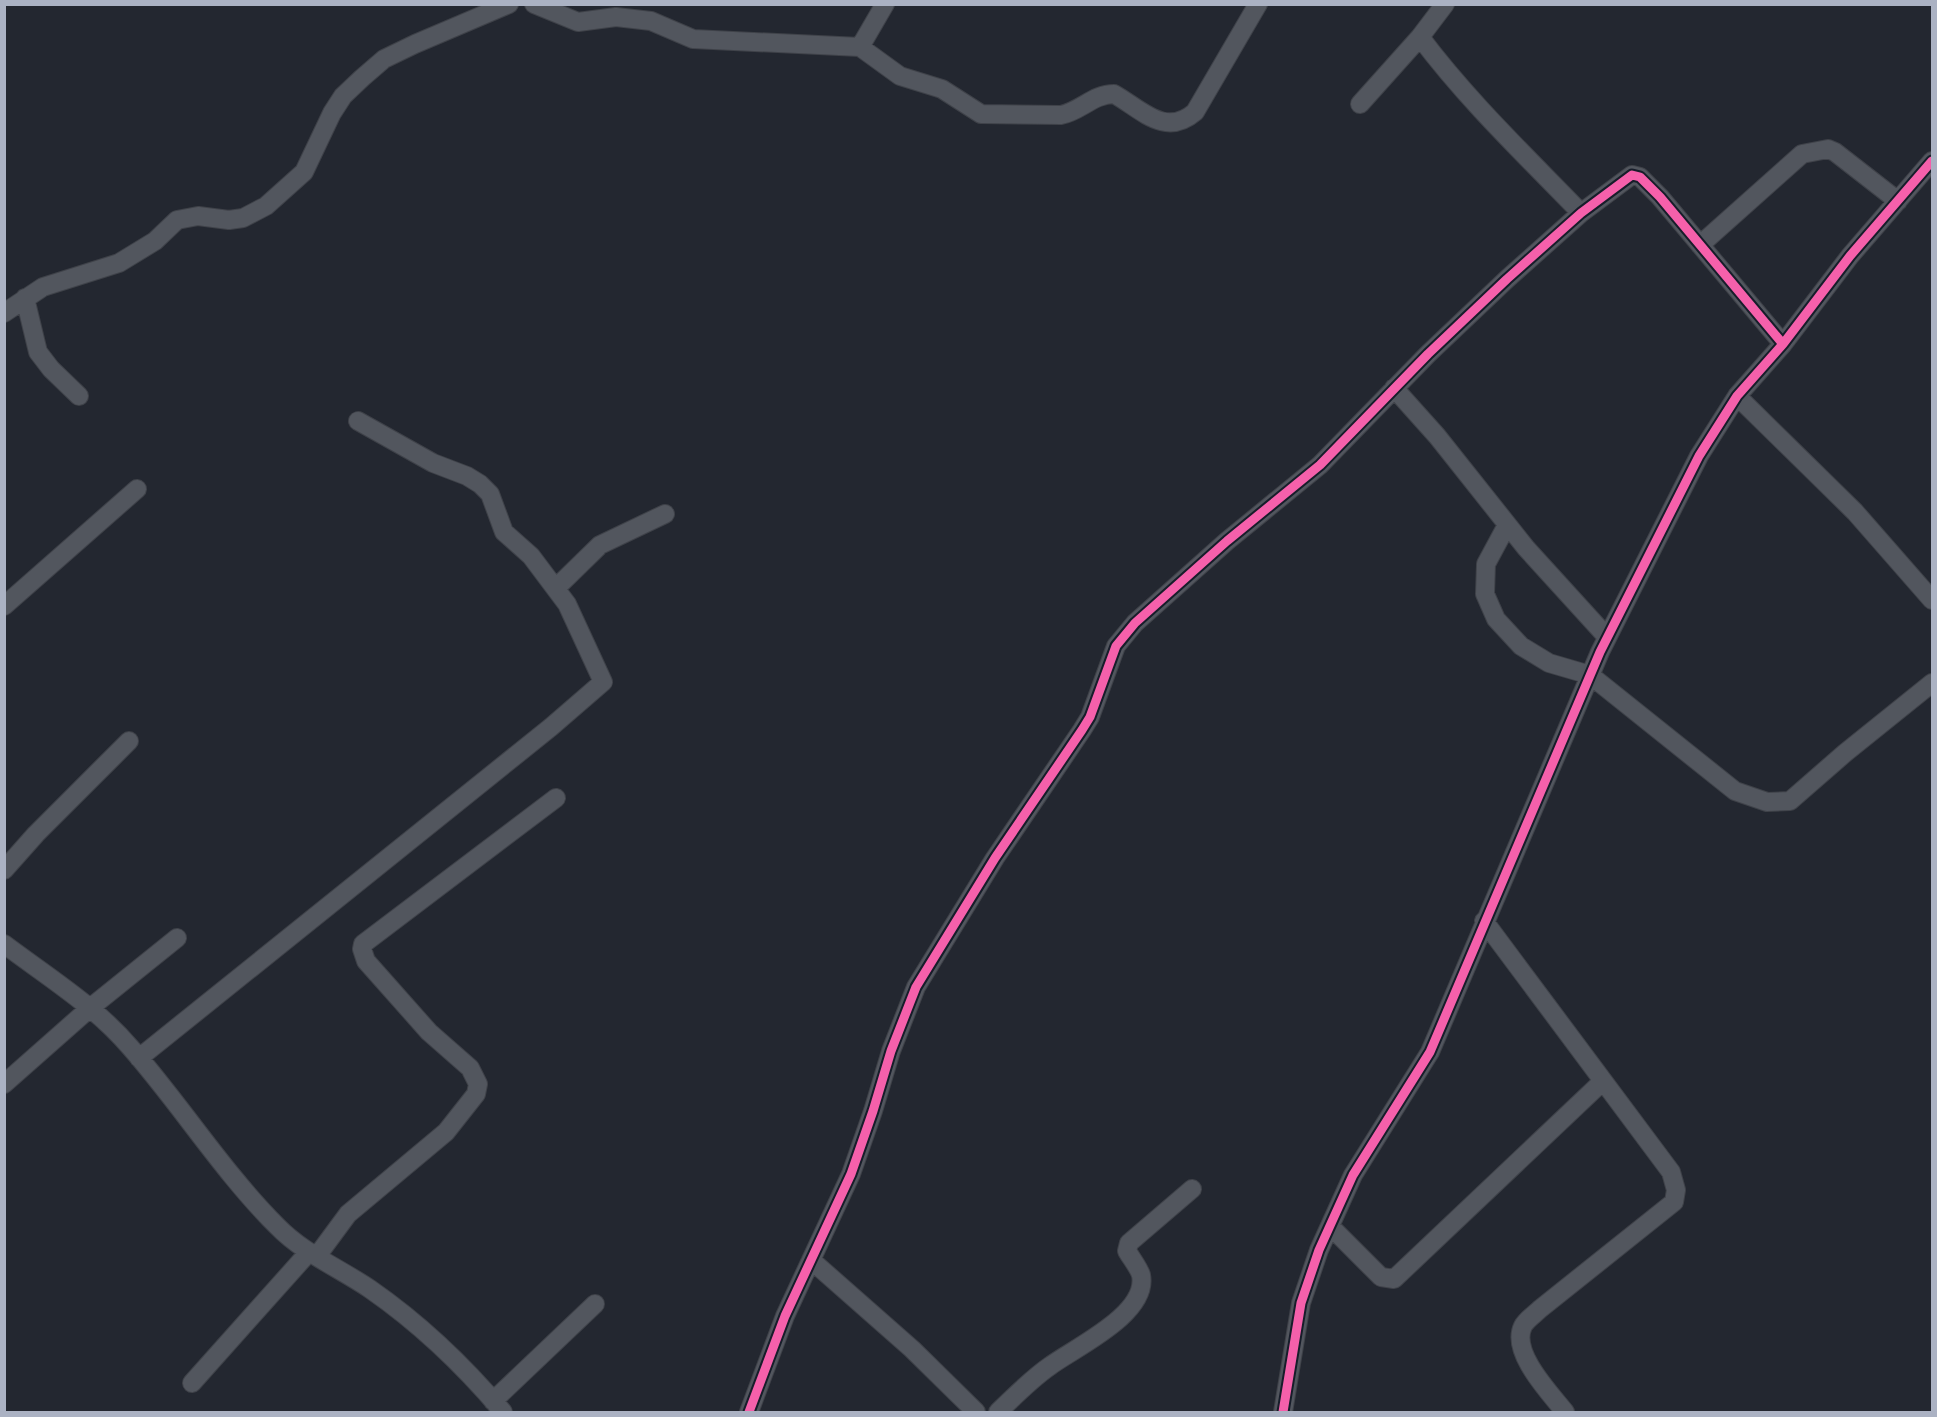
<svg xmlns="http://www.w3.org/2000/svg" width="1937" height="1417" font-family="'Fira Sans',sans-serif">
<style>
.lines{fill:none;stroke-linecap:round;stroke-linejoin:round}
.minor-casing{stroke:#3f4249;stroke-width:20}
.minor{stroke:#52565e;stroke-width:18}
.cycleway-casing{stroke:#171d2a;stroke-width:13}
.cycleway{stroke:#f560ab;stroke-width:9}
</style>
<rect width="100%" height="100%" fill="#232730"/>
<g class="lines">
<!-- minor casing -->
<g class="minor-casing">
<path id="minor" d="M 534,4 L 578,22 L 616,17 L 651,21 L 693,39 L 860,47 L 900,76 L 942,89 L 981,114 L 1061,115 C 1081,111 1093,94 1114,94 C 1141,109 1165,138 1195,112 L 1258,4
M 1445,4 L 1420,37 C 1468,101 1526,156 1581,213
M 860,47 L 885,4
M 1360,104 L 1420,37
M 1700,245 L 1802,154 L 1828,149 L 1835,152 L 1898,201
M 25,298 L 38,352 L 51,369 L 79,396
M 4,313 L 43,287 L 119,263 L 155,241 L 177,220 L 198,216 L 229,220 L 243,218 L 266,206 L 304,172 L 332,113 L 343,96 L 362,78 L 384,59 L 415,44 L 509,4
M 1394,388 L 1437,436 L 1526,548 L 1607,637
M 1737,396 L 1855,512 L 1932,600
M 1507,525 L 1486,564 L 1485,594 L 1496,619 L 1521,646 L 1549,663 L 1590,675 L 1735,791 L 1767,802 L 1790,801 L 1845,753 L 1932,683
M 557,587 L 600,545 L 665,514
M 4,606 L 137,489
M 4,870 L 36,834 L 129,741
M 1484,921 L 1671,1172 L 1676,1190 L 1674,1202 L 1540,1309 C 1535,1314 1526,1320 1523,1326 C 1510,1352 1550,1393 1565,1412
M 4,944 C 48,977 95,1006 130,1047 C 181,1105 222,1171 277,1226 C 303,1253 339,1268 370,1289 C 419,1323 465,1367 503,1412
M 139,1058 L 551,727 L 603,682 L 567,604 L 531,556 L 504,532 L 490,494 L 480,484 L 467,476 L 433,463 L 358,421
M 4,1084 L 90,1008 L 177,938
M 1330,1226 L 1381,1277 L 1394,1279 L 1603,1081
M 317,1256 L 348,1214 L 446,1132 L 476,1094 L 478,1084 L 470,1068 L 429,1032 L 366,961 L 362,949 L 363,944 L 556,798
M 811,1260 L 912,1349 L 976,1412
M 192,1383 L 309,1252
M 493,1401 L 595,1304
M 749,1412 L 785,1316 L 851,1174 L 873,1111 L 891,1051 L 916,987 L 995,858 L 1082,730 L 1090,717 L 1116,646 L 1135,623 L 1227,541 L 1320,465 L 1428,354 L 1507,279 L 1581,213 L 1632,175 L 1640,177 L 1660,197 L 1783,344
M 998,1412 C 1015,1396 1031,1379 1050,1366 C 1074,1348 1149,1314 1141,1275 C 1139,1268 1131,1258 1127,1251 L 1129,1243 L 1192,1189
M 1283,1412 L 1301,1303 L 1319,1250 L 1353,1175 L 1430,1052 L 1600,652 L 1699,456 L 1737,396 L 1783,344 L 1850,256 L 1932,161"/>
</g>
<!-- minor -->
<use href="#minor" class="minor"/>
<!-- cycleway casing -->
<g class="cycleway-casing">
<path id="cycleway" d="M 749,1412 L 785,1316 L 851,1174 L 873,1111 L 891,1051 L 916,987 L 995,858 L 1082,730 L 1090,717 L 1116,646 L 1135,623 L 1227,541 L 1320,465 L 1428,354 L 1507,279 L 1581,213 L 1632,175 L 1640,177 L 1660,197 L 1783,344
M 1283,1412 L 1301,1303 L 1319,1250 L 1353,1175 L 1430,1052 L 1600,652 L 1699,456 L 1737,396 L 1783,344 L 1850,256 L 1932,161"/>
</g>
<!-- cycleway -->
<use href="#cycleway" class="cycleway"/>
</g>
<!-- border -->
<rect width="1937" height="1417" fill="none" stroke="#abb2c3" stroke-width="12"/>
</svg>
